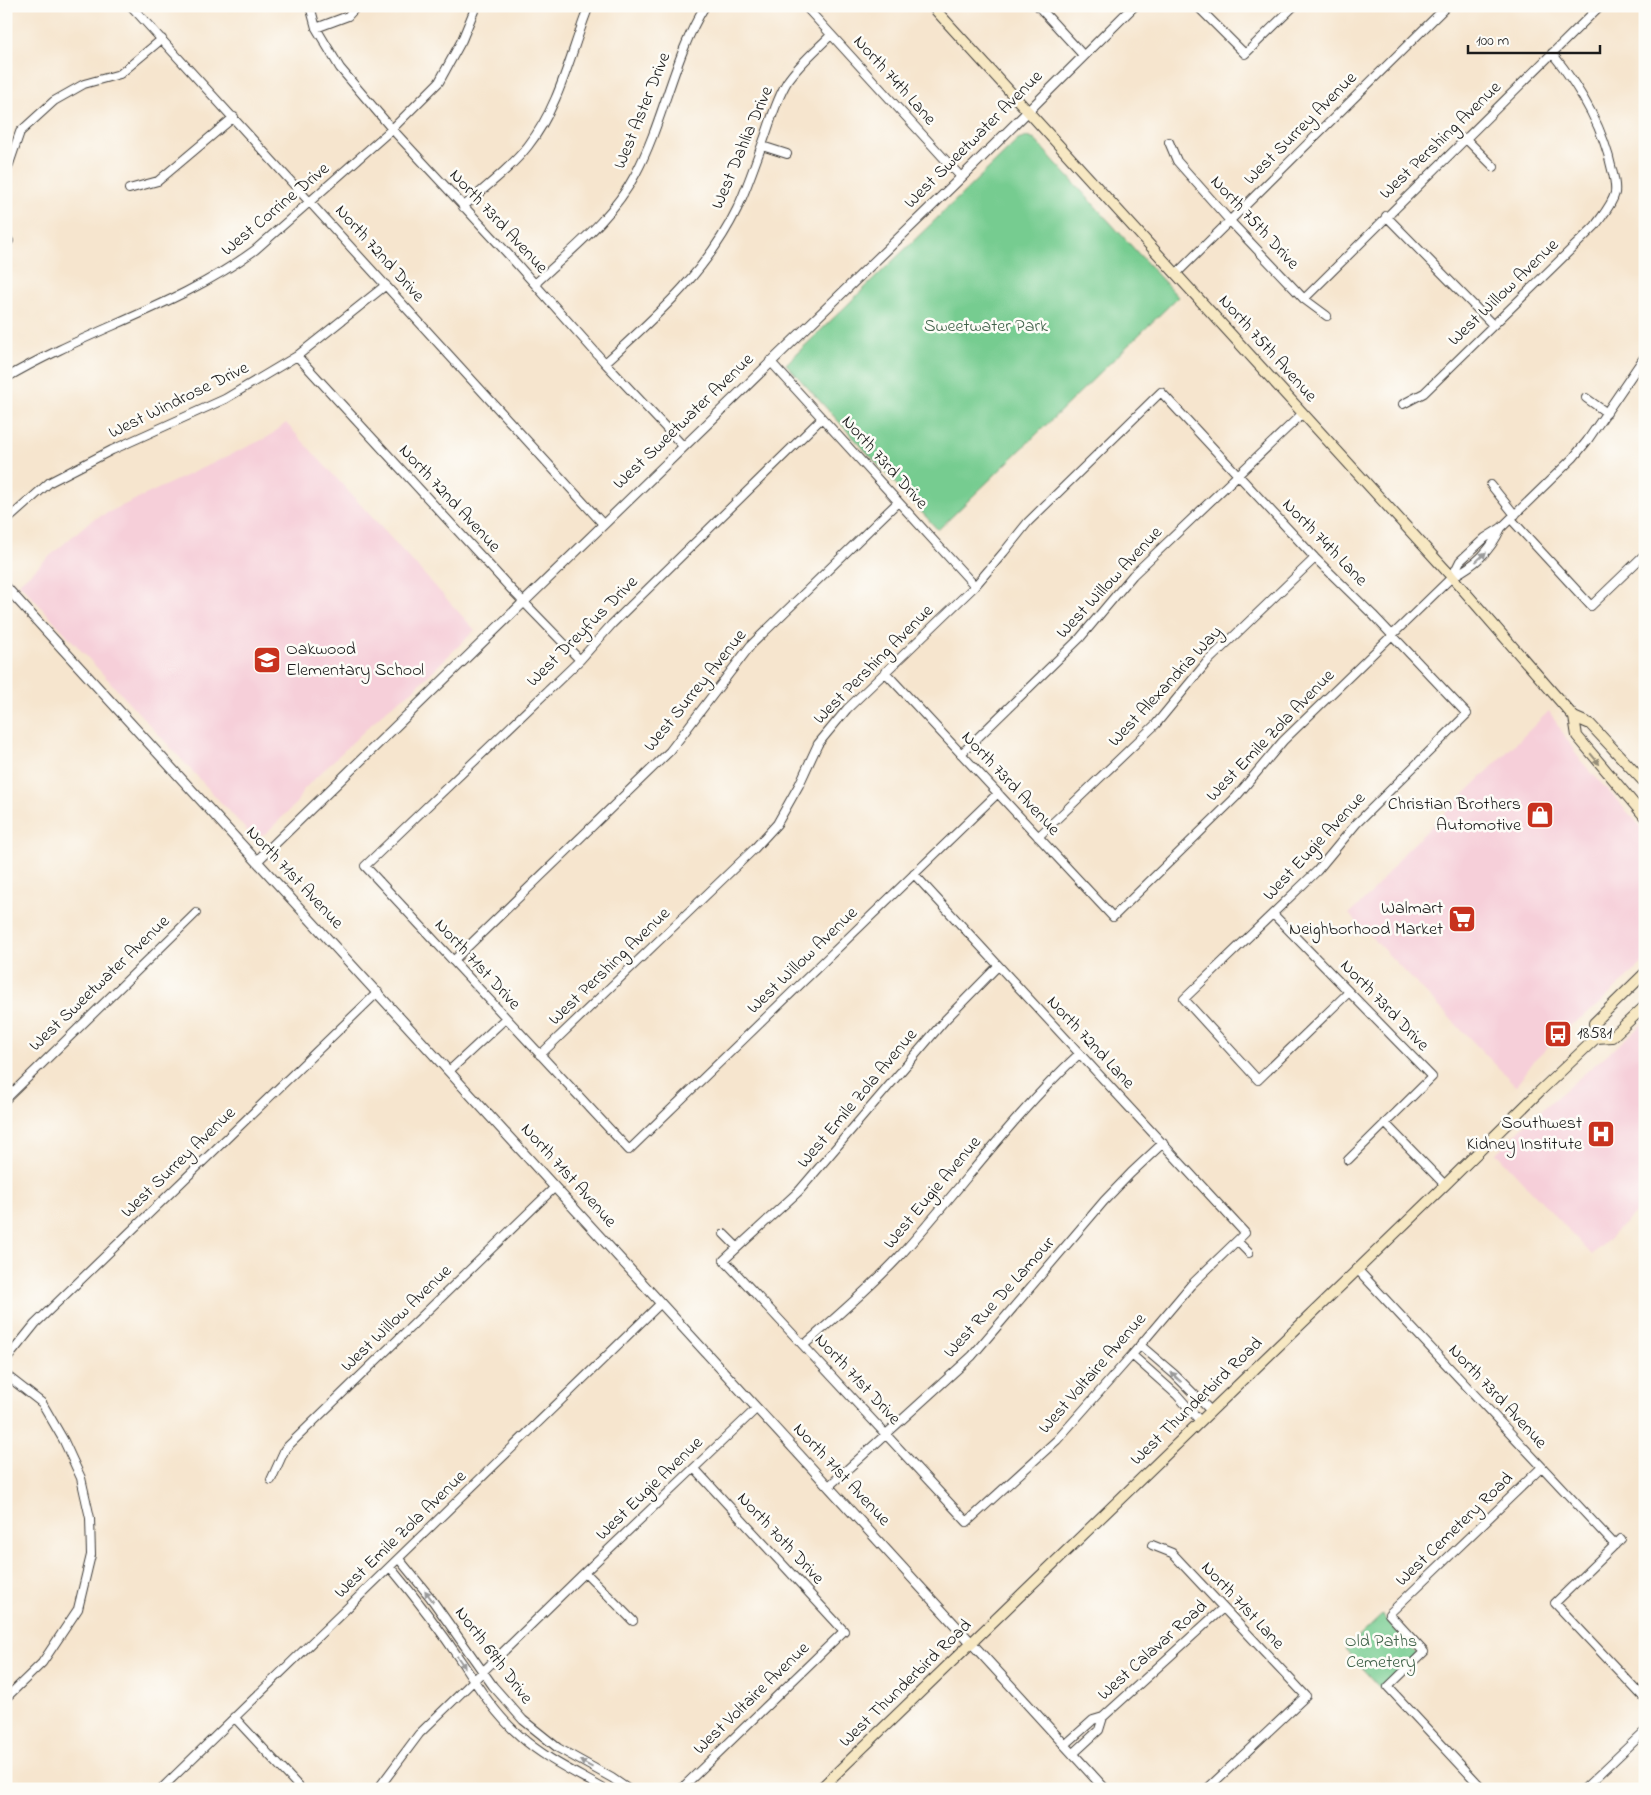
<svg xmlns="http://www.w3.org/2000/svg" width="1651" height="1795" font-family="'Indie Flower',sans-serif">
<rect width="100%" height="100%" fill="#fdfcf7"/>
<filter id="ink" filterUnits="userSpaceOnUse"><feTurbulence type="fractalNoise" baseFrequency=".02" numOctaves="2"/><feDisplacementMap in="SourceGraphic" scale="10" xChannelSelector="R" yChannelSelector="G"/><feConvolveMatrix kernelMatrix="1 2 1 2 8 2 1 2 1" color-interpolation-filters="sRGB"/></filter>
<filter id="wash" filterUnits="userSpaceOnUse"><feTurbulence type="fractalNoise" baseFrequency=".0096" numOctaves="4" result="noise"/><feDisplacementMap in="SourceGraphic" scale="20" xChannelSelector="R" yChannelSelector="G"/><feGaussianBlur stdDeviation="1.12" result="paint"/><feColorMatrix in="noise" values="0 0 0 0 0 0 0 0 0 0 0 0 0 0 0 0 0 1.4 0 .05"/><feComposite in="paint" operator="in"/></filter>
<g filter="url(#wash)">
<rect width="100%" height="100%" fill="#f6e5ce"/>
<!-- built -->
<path fill="#f6cfd9" d="M286,423L475,630L412,691L386,710L304,789L295,805L265,834L256,836L251,835L19,583L90,521L268,437Z
M1549,711L1581,761L1645,831V961L1596,1007L1571,1025L1534,1061L1516,1086L1349,914L1370,895L1404,853Z
M1645,1022V1204L1592,1255L1496,1153L1532,1118Z"/>
<!-- green -->
<path fill="#76cc90" stroke="#497456" d="M1027,137L1035,140L1178,297L938,530L786,364L1018,140Z
M1382,1615L1417,1654L1380,1688L1345,1650Z"/>
</g>
<g filter="url(#ink)">
<g fill="none" stroke-linecap="round" stroke-linejoin="round">
<!-- minor casing -->
<g stroke="#3d3a37" stroke-width="10">
<path id="minor" d="M131,6L603,524
M310,6L316,28L340,68L392,129L508,254L605,363L683,446
M805,6L961,177
M1038,6L1083,55
M1197,6L1245,54L1294,6
M316,28L348,16L357,6
M1465,138L1494,167
M1169,142L1177,161L1230,221L1304,299L1327,316
M762,146L787,154
M6,173L20,132L54,101L84,84L120,74L162,39
M129,189L158,181L234,117
M463,207C485,187 510,169 528,146C560,105 570,54 589,6
M1386,216L1492,324
M6,240L9,241
M1176,274L1447,6
M535,284C571,250 612,219 635,175C664,121 673,58 705,6
M1304,299L1600,6
M297,356L512,590L580,660
M770,361L975,586
M605,363C656,316 706,273 737,209C747,188 754,166 762,145C770,124 775,102 787,82C799,64 816,50 831,35
M6,378C87,330 179,306 255,250L392,129L439,82L462,40L476,6
M1586,398L1607,413
M1403,404L1424,393L1595,226C1602,216 1612,205 1615,193C1616,185 1614,177 1612,170C1603,126 1580,88 1552,53
M822,418L612,624L580,660L365,866L629,1150L998,793
M1491,485L1515,515
M1511,519L1591,606L1645,554
M6,521L50,482L112,450L225,399L297,356L386,285
M1452,577L1460,561L1485,538L1501,528L1573,458L1587,441L1645,356
M885,672L1113,917L1236,797L1283,741L1452,577C1475,565 1490,552 1501,528
M961,754L1080,638L1133,575L1303,413
M1038,837L1156,724L1207,662L1315,558
M914,874L1245,1233L1191,1285L1132,1355L1057,1440L967,1522L724,1260L799,1191L945,1020L998,966
M1273,914L1432,1077L1348,1160
M453,961L670,751L751,645L898,502
M540,1055L754,849L777,824L799,785L818,744L847,709L975,586L1004,552L1028,522L1161,392L1315,558L1373,615L1467,714L1356,824L1317,871L1184,999L1258,1080L1349,992
M449,1071L506,1018
M6,1099L196,913
M1385,1123L1445,1185
M724,1234L737,1247
M1237,1241L1249,1253
M1357,1269L1615,1545
M804,1345C836,1317 869,1289 898,1258C960,1190 1012,1116 1079,1054
M1140,1345L1174,1374L1211,1411
M1132,1355L1177,1395L1200,1421
M6,1360L35,1324L378,992
M6,1375L42,1403L64,1441L81,1478L90,1518L91,1555L78,1609L42,1663L6,1698
M271,1480L285,1449L555,1187
M829,1486L972,1356L1104,1201L1131,1173L1163,1143
M1621,1539L1555,1603L1645,1699
M1152,1545L1172,1553L1306,1696L1207,1789
M399,1559L430,1597L493,1686L523,1720L558,1748L612,1778L628,1789
M390,1567C416,1598 441,1631 463,1664C480,1690 497,1716 520,1736C544,1758 576,1773 604,1789
M585,1572L633,1621
M234,1717L301,1789
M1065,1745L1093,1720L1103,1717L1223,1608
M1073,1754L1099,1730L1103,1717
M161,1789L661,1303
M378,1789L419,1734L585,1572L757,1408
M681,1789L844,1631L694,1468
M1483,1789L1388,1687L1424,1652L1389,1614L1542,1467
M1584,1789L1645,1731"/>
</g>
<!-- tertiary casing -->
<g stroke="#3d3a37" stroke-width="11">
<path id="tertiary" d="M6,587L1105,1789
M257,861L973,166L1134,6"/>
</g>
<!-- secondary casing -->
<g stroke="#3d3a37" stroke-width="12">
<path id="secondary" d="M932,6L1452,577L1574,717L1590,724L1645,783
M1574,717L1577,736L1645,817
M1596,1038L1594,1023L1645,973
M820,1789L1445,1185L1540,1091L1596,1038L1612,1037L1645,1006"/>
</g>
<!-- minor -->
<use href="#minor" stroke="#fff" stroke-width="8"/>
<!-- tertiary -->
<use href="#tertiary" stroke="#fff" stroke-width="9"/>
<!-- secondary -->
<use href="#secondary" stroke="#f7e8c3" stroke-width="10"/>
</g>
<!-- one-way arrows -->
<defs><path id="oneway-solid" d="M-6-.8H1V-3.2L6.5 0L1 3.2V.8H-6Z" transform="scale(1.25)"/></defs>
<g fill="#999">
<use href="#oneway-solid" transform="translate(1481 557) rotate(-43)"/>
<use href="#oneway-solid" transform="translate(1176 1377) rotate(-137)"/>
<use href="#oneway-solid" transform="translate(429 1596) rotate(-126)"/>
<use href="#oneway-solid" transform="translate(461 1662) rotate(55)"/>
<use href="#oneway-solid" transform="translate(586 1764) rotate(-151)"/>
</g>
<use fill="#948c78" href="#oneway-solid" transform="translate(1595 759) rotate(50)"/>
</g>
<!-- icons -->
<defs>
<g id="school-square" transform="scale(1.4375)"><rect x="-9" y="-9" width="18" height="18" rx="4" fill="#c8321e" stroke="#fdfcf7"/><path d="M0-5L7-2L0 1L-7-2ZM-4 1L0 2.5L4 1V4Q0 6-4 4Z" fill="#fff"/></g>
<g id="shop-square" transform="scale(1.4375)"><rect x="-9" y="-9" width="18" height="18" rx="4" fill="#c8321e" stroke="#fdfcf7"/><path d="M-5-2.5h2.3a2.7 3.5 0 0 1 5.4 0H5L5.5 6h-11ZM-1.5-2.5h3a1.5 2.3 0 0 0-3 0Z" fill="#fff"/></g>
<g id="supermarket-square" transform="scale(1.4375)"><rect x="-9" y="-9" width="18" height="18" rx="4" fill="#c8321e" stroke="#fdfcf7"/><path d="M-6-5.5h2.5l.6 2H6L4.5 2H-2.5L-4.4-4H-6ZM-1.5 3.2a1.3 1.3 0 1 0 .1 0ZM3 3.2a1.3 1.3 0 1 0 .1 0Z" fill="#fff"/></g>
<g id="bus-square" transform="scale(1.4375)"><rect x="-9" y="-9" width="18" height="18" rx="4" fill="#c8321e" stroke="#fdfcf7"/><path d="M-5-6H5V4H4V6H2V4H-2V6H-4V4H-5ZM-3.5-4V0h7V-4ZM-3.5 1.2v1.5H-2V1.2ZM2 1.2v1.5H3.5V1.2Z" fill="#fff"/></g>
<g id="hospital-square" transform="scale(1.4375)"><rect x="-9" y="-9" width="18" height="18" rx="4" fill="#c8321e" stroke="#fdfcf7"/><path d="M-5-5h3v3.5h4V-5h3V5h-3V1.5h-4V5h-3Z" fill="#fff"/></g>
</defs>
<g fill-rule="evenodd">
<use href="#school-square" x="267" y="660"/>
<use href="#shop-square" x="1540" y="815"/>
<use href="#supermarket-square" x="1462" y="919"/>
<use href="#bus-square" x="1558" y="1034"/>
<use href="#hospital-square" x="1601" y="1134"/>
</g>
<g text-anchor="middle" dominant-baseline="central" stroke-width="5" stroke-linejoin="round" paint-order="stroke">
<!-- street labels -->
<g font-size="18" fill="#1c1c1c" stroke="#fdfcf7">
<text transform="translate(894 81) rotate(48)">North 74th Lane</text>
<text transform="translate(643 111) rotate(-68)">West Aster Drive</text>
<text transform="translate(1301 129) rotate(-45)">West Surrey Avenue</text>
<text transform="translate(974 140) rotate(-45)">West Sweetwater Avenue</text>
<text transform="translate(1441 141) rotate(-44)">West Pershing Avenue</text>
<text transform="translate(743 148) rotate(-67)">West Dahlia Drive</text>
<text transform="translate(276 210) rotate(-40)">West Corrine Drive</text>
<text transform="translate(498 222) rotate(47)">North 73rd Avenue</text>
<text transform="translate(1254 223) rotate(47)">North 75th Drive</text>
<text transform="translate(379 254) rotate(48)">North 72nd Drive</text>
<text transform="translate(1504 293) rotate(-44)">West Willow Avenue</text>
<text transform="translate(1267 349) rotate(48)">North 75th Avenue</text>
<text transform="translate(179 401) rotate(-26)">West Windrose Drive</text>
<text transform="translate(684 422) rotate(-44)">West Sweetwater Avenue</text>
<text transform="translate(884 463) rotate(48)">North 73rd Drive</text>
<text transform="translate(449 499) rotate(47)">North 72nd Avenue</text>
<text transform="translate(1324 543) rotate(46)">North 74th Lane</text>
<text transform="translate(1110 583) rotate(-47)">West Willow Avenue</text>
<text transform="translate(583 632) rotate(-45)">West Dreyfus Drive</text>
<text transform="translate(874 665) rotate(-45)">West Pershing Avenue</text>
<text transform="translate(1166 687) rotate(-47)">West Alexandria Way</text>
<text transform="translate(696 691) rotate(-51)">West Surrey Avenue</text>
<text transform="translate(1271 736) rotate(-46)">West Emile Zola Avenue</text>
<text transform="translate(1010 784) rotate(47)">North 73rd Avenue</text>
<text transform="translate(1315 847) rotate(-47)">West Eugie Avenue</text>
<text transform="translate(294 878) rotate(47)">North 71st Avenue</text>
<text transform="translate(803 961) rotate(-44)">West Willow Avenue</text>
<text transform="translate(477 965) rotate(47)">North 71st Drive</text>
<text transform="translate(610 967) rotate(-44)">West Pershing Avenue</text>
<text transform="translate(100 984) rotate(-44)">West Sweetwater Avenue</text>
<text transform="translate(1384 1006) rotate(46)">North 73rd Drive</text>
<text transform="translate(1090 1043) rotate(47)">North 72nd Lane</text>
<text transform="translate(858 1099) rotate(-50)">West Emile Zola Avenue</text>
<text transform="translate(179 1163) rotate(-44)">West Surrey Avenue</text>
<text transform="translate(568 1176) rotate(48)">North 71st Avenue</text>
<text transform="translate(933 1193) rotate(-50)">West Eugie Avenue</text>
<text transform="translate(1000 1298) rotate(-48)">West Rue De Lamour</text>
<text transform="translate(397 1319) rotate(-44)">West Willow Avenue</text>
<text transform="translate(1093 1374) rotate(-49)">West Voltaire Avenue</text>
<text transform="translate(857 1380) rotate(47)">North 71st Drive</text>
<text transform="translate(1497 1397) rotate(47)">North 73rd Avenue</text>
<text transform="translate(1197 1402) rotate(-44)">West Thunderbird Road</text>
<text transform="translate(841 1475) rotate(47)">North 71st Avenue</text>
<text transform="translate(650 1489) rotate(-44)">West Eugie Avenue</text>
<text transform="translate(1455 1530) rotate(-44)">West Cemetery Road</text>
<text transform="translate(401 1535) rotate(-44)">West Emile Zola Avenue</text>
<text transform="translate(780 1539) rotate(47)">North 70th Drive</text>
<text transform="translate(1242 1606) rotate(47)">North 71st Lane</text>
<text transform="translate(1153 1651) rotate(-42)">West Calavar Road</text>
<text transform="translate(493 1656) rotate(53)">North 69th Drive</text>
<text transform="translate(906 1684) rotate(-44)">West Thunderbird Road</text>
<text transform="translate(752 1699) rotate(-44)">West Voltaire Avenue</text>
</g>
<!-- park labels -->
<g font-size="18" fill="#40624a" stroke="#fdfcf7">
<text x="986" y="327">Sweetwater Park</text>
<text x="1381" y="1642">Old Paths<tspan x="1381" dy="21">Cemetery</tspan></text>
</g>
<!-- poi labels -->
<g font-size="18" fill="#1c1c1c" stroke="#fdfcf7" text-anchor="end">
<text x="286" y="650" text-anchor="start">Oakwood<tspan x="286" dy="21">Elementary School</tspan></text>
<text x="1521" y="805">Christian Brothers<tspan x="1521" dy="21">Automotive</tspan></text>
<text x="1443" y="909">Walmart<tspan x="1443" dy="21">Neighborhood Market</tspan></text>
<text x="1577" y="1034" text-anchor="start">18581</text>
<text x="1582" y="1124">Southwest<tspan x="1582" dy="21">Kidney Institute</tspan></text>
</g>
</g>
<!-- margin -->
<rect width="1651" height="1795" fill="none" stroke="#fdfcf7" stroke-width="25"/>
<!-- scale -->
<path d="M1468 45v8h132v-8" fill="none" stroke="#1c1c1c" stroke-width="2.5"/>
<text x="1476" y="45" font-size="15" fill="#1c1c1c" stroke="#fdfcf7" stroke-width="4" paint-order="stroke">100 m</text>
</svg>
